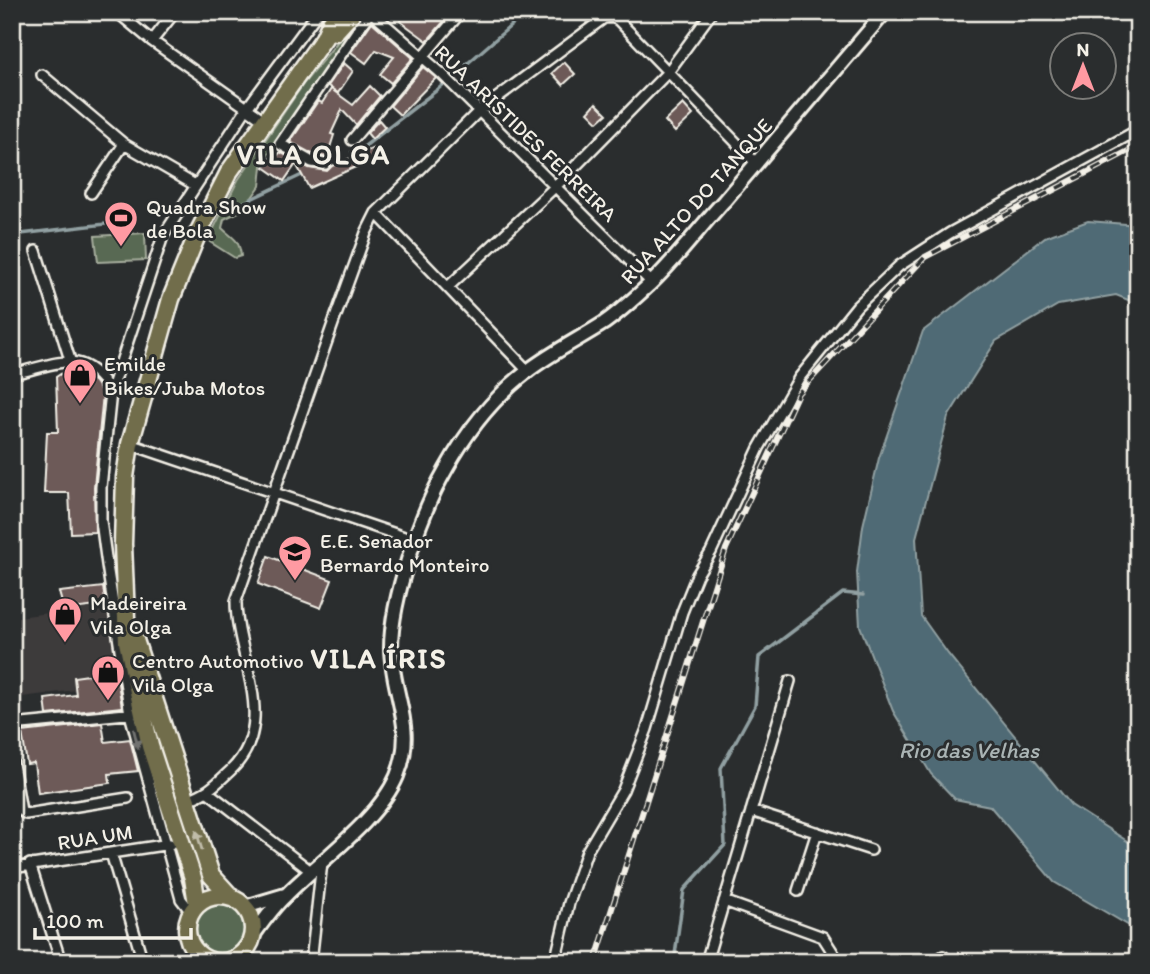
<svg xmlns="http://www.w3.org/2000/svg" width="1150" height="974" font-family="Itim,sans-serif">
<rect width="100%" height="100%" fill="#2a2d2e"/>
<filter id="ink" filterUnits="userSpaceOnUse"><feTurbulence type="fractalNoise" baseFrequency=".0143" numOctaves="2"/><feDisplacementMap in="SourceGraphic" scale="14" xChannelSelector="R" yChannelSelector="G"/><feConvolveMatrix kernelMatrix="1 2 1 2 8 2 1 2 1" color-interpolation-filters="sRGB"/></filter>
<g filter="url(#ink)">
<!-- built -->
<path fill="#3e3a3b" d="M112,604L121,670L74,677L76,690L22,697L24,715L12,716V618Z"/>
<!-- green -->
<path fill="#596952" stroke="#a6ad9d" stroke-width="2" d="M360,14L353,29L275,142L262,166L260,186L243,210L224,219L222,228C233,239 239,238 241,256L235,258L210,242L209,238L238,180L304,83Z
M145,233L146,260L98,262L95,236Z
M194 929a25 25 0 1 1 50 0a25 25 0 1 1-50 0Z"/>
<!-- water -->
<path fill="#4f6a74" stroke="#91a0a2" stroke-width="2" d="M1088,221L1138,225V304L1116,295L1058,305L996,341L948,417L916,538L921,616L948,654L1071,805L1138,848V931L1054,882L990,806L955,799L931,774L893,711L860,626L857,572L863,526L879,458L923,331L1045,237Z"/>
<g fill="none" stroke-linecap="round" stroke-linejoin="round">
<!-- stream -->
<path stroke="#91a0a2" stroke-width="3.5" d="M352,152L365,146L437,90L514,23L537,12
M230,209L304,174
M12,235L114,223
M674,962L684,890L725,845L721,768L755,706L759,657L843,593L863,595"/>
</g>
<!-- building -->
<path fill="#6d5a59" stroke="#f4f1e8" stroke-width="2" d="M408,12H452L427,41L400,21Z
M372,22L413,58L391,83L380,74L394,57L376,50L366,63L351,52Z
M564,62L575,74L563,85L552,73Z
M344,63L353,71L338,93L328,86Z
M423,67L436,78L400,115L390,106Z
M370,86L380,96L356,125L342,110L331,134L334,135L327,157L314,155L290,142L318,101L322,103L331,89L353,105Z
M596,103L607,114L598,122L588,112Z
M683,104L693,115L675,132L665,121Z
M379,120L385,127L372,139L367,133Z
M374,148L378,157L309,188L296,164L284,181L264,167L274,153L278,155L280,152L309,168L327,171L332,166Z
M65,371L86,374L95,382L103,394L94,487L95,532L71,533L69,493H44L47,432H58L56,377Z
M268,556L332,580L321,608L258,584Z
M103,587L106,605L64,610L59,592Z
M116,671L122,707L47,715L45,699L76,695L74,677Z
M102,723L105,742L130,739L138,771L109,774L110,783L38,793L34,763L27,764L22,732Z"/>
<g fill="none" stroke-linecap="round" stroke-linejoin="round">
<!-- street casing -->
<g stroke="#f4f1e8" stroke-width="14">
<path id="street" d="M117,12L152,41L264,120
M371,12L442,74L652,283
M152,41L175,12
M42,75L124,144L195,185
M352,140L461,12
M325,164L312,162L280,144L370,12
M91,193L124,144
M376,213L528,371
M36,251L70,360
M448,287L556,186L668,72L712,12
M12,374C56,365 82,345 111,392
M130,444L416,541
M12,725L136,713
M12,758L21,811L26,814L128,798
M208,792L312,872
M187,800C209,792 214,786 231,770C280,722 236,658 236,601L334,321L366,233L376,213L478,112L604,18L612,17L618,20L756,163
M751,811L871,850
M111,853L143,962
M30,864L61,962
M12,868L170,844
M798,891L817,832
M724,901L823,937L839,962
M191,912L181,899L130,714L107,565L101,521V487L111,392L163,236L247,108L318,12
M205,958L208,962
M311,962L322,862
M555,962L569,903L587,851L623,790L647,729L682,612L697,575L711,552L759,448L799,378L857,306L899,266L950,233L1138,130
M706,962L790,681
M936,962L943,956L950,962"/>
</g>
<!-- secondary casing -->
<g stroke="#f4f1e8" stroke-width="18">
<path id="secondary" d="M245,907L285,895
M252,937C262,923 272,908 285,896C319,861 378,821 397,776C417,728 392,695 391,648C391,599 421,512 446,469C467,431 495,396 529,370C553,352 579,339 604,323C620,312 635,298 649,285C676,260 699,228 724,201C778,138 832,75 885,12"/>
</g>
<!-- highway casing -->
<g stroke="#f4f1e8" stroke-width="21">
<path id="highway" d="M335,32L353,12
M134,637L211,875L232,898
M187 929a33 33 0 1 1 66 0a33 33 0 1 1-66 0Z
M197,904L193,878L150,746L127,642L123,544L125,477L130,444L171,299L197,235L229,172L324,38L331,22L339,12"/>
</g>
<!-- street -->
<use href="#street" stroke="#2a2d2e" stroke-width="9"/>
<!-- secondary -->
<use href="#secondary" stroke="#2a2d2e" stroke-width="12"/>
<!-- highway -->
<use href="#highway" stroke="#716d4b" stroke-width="16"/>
<!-- rail casing -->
<g stroke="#f4f1e8" stroke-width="6">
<path id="rail" d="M595,962L726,549L798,393L925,257L1138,146"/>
</g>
<!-- rail -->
<use href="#rail" stroke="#2a2d2e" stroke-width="3.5" stroke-dasharray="10" stroke-linecap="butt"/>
</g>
<!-- one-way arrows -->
<defs><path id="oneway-solid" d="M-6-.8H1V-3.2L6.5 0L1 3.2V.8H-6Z" transform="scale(1.75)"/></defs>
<use fill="#71726f" href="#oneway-solid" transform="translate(136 739) rotate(76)"/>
<use fill="#c0bca9" href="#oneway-solid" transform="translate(199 840) rotate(-107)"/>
</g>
<!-- icons -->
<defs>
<g id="stadium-pin" transform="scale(1.75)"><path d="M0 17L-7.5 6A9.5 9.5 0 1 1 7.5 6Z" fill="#ff9aa2" stroke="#2a2d2e"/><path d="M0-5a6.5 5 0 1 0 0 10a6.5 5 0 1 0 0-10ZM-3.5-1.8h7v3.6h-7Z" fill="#111"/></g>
<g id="shop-pin" transform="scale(1.75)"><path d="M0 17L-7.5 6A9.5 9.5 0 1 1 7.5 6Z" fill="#ff9aa2" stroke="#2a2d2e"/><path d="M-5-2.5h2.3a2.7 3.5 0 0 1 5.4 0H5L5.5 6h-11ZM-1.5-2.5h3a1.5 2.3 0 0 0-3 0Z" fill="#111"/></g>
<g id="school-pin" transform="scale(1.75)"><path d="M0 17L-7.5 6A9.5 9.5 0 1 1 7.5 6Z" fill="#ff9aa2" stroke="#2a2d2e"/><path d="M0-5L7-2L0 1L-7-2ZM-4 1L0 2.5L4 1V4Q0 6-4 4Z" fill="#111"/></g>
</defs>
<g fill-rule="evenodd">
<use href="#stadium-pin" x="121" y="218"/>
<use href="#shop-pin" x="80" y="375"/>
<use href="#school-pin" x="295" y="552"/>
<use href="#shop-pin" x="65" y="614"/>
<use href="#shop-pin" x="108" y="672"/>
</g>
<g text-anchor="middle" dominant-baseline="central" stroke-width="6" stroke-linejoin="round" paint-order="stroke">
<!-- street labels -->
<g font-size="21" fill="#f4f1e8" stroke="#2a2d2e">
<text transform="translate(526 133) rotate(44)">RUA ARISTIDES FERREIRA</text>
<text transform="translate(696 201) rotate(-48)">RUA ALTO DO TANQUE</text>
<text transform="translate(95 837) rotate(-9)">RUA UM</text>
</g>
<!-- poi labels -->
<g font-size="21" fill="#f4f1e8" stroke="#2a2d2e" text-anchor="start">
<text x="146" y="206">Quadra Show<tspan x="146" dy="24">de Bola</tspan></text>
<text x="104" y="363">Emilde<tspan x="104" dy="24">Bikes/Juba Motos</tspan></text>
<text x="320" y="540">E.E. Senador<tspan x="320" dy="24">Bernardo Monteiro</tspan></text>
<text x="90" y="602">Madeireira<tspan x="90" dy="24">Vila Olga</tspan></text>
<text x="132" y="660">Centro Automotivo<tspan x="132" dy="24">Vila Olga</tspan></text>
</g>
<!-- water labels -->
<g font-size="23" font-style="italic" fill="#aab4b4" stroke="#2a2d2e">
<text x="969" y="750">Rio das Velhas</text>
</g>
<!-- district labels -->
<g font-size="28" font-weight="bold" letter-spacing="2" fill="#f4f1e8" stroke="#2a2d2e">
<text x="314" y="154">VILA OLGA</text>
<text x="379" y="658">VILA ÍRIS</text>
</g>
</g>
<!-- margin -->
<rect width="1150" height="974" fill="none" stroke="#2a2d2e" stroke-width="42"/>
<rect x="21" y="21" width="1108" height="932" fill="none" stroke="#f4f1e8" stroke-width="2.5" filter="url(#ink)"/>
<!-- north arrow -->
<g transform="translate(1083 66)"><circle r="33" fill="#2a2d2e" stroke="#7b7b78" stroke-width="2"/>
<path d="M0-5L12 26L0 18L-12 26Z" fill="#ff9aa2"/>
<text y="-10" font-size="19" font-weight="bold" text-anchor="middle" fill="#f4f1e8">N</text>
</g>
<!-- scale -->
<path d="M35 928v10h156v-10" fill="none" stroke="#f4f1e8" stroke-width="3.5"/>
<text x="46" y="928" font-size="21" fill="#f4f1e8" stroke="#2a2d2e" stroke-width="5" paint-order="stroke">100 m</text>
</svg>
